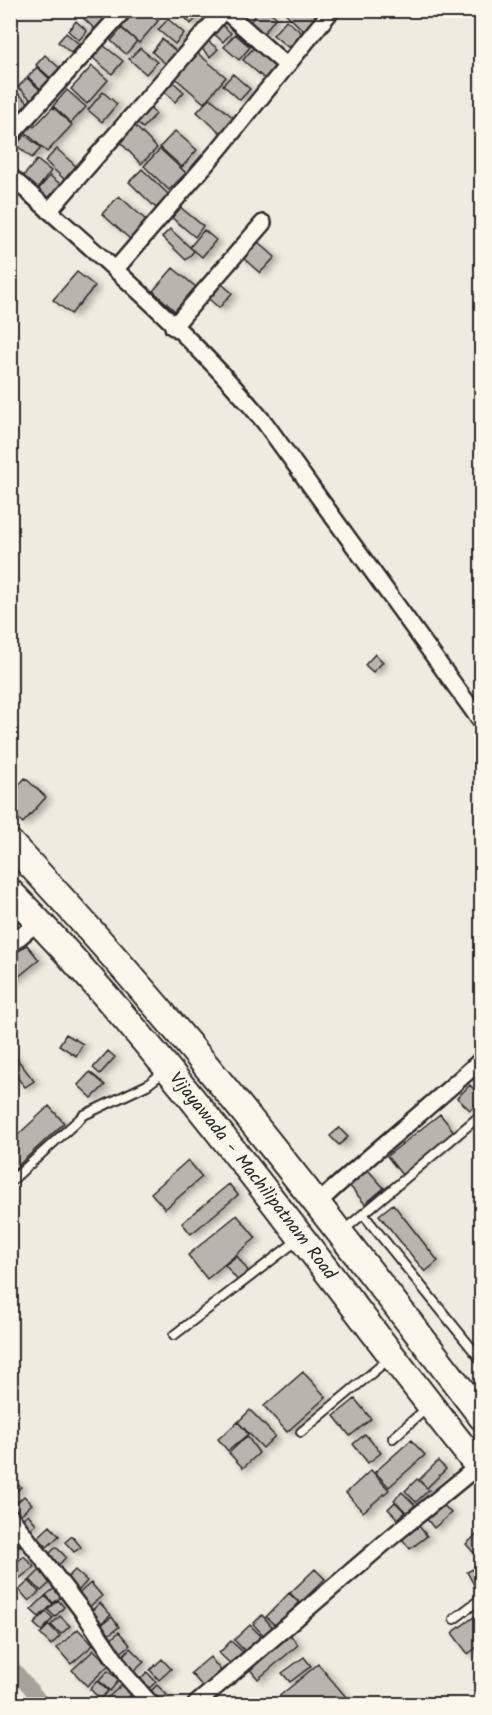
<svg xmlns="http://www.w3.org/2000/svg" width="492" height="1715" font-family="Kalam,sans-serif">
<defs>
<filter id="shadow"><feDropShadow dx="5" dy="3" stdDeviation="3" flood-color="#0004"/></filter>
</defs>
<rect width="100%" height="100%" fill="#eeebe0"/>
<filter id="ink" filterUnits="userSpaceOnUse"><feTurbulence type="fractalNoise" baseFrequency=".0167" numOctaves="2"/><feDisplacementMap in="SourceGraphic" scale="12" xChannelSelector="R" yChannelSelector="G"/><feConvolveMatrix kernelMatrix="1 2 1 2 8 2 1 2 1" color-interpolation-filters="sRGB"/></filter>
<g filter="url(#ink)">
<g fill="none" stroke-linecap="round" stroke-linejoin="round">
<!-- canal -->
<path stroke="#a4a29a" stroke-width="14" d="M10,1664L43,1704"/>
</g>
<!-- building -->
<path fill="#b8b5ae" stroke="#2b2b2b" stroke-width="1.5" filter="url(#shadow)" d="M86,10H110L111,12L96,30L81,16Z
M136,10H145L158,21L139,43L121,28Z
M178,10H200L202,12L191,24Z
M259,10H268L276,17L260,38L246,27Z
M282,10H309L318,18L305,32Z
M168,19L184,33L175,44L158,30Z
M286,20L302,33L289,48L273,35Z
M76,21L87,31L79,40L68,31Z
M220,23L231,33L223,42L212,32Z
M122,28L137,41L126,54L111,41Z
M66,33L79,44L71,53L58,42Z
M235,34L250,47L239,60L224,47Z
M162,39L177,52L167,65L152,52Z
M208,41L218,49L210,57L202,49Z
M103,45L123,61L112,74L93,58Z
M256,45L278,64L265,79L243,60Z
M140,48L157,62L146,74L129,59Z
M196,52L226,77L204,103L174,77Z
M45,55L64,72L55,82L36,65Z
M92,66L108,80L87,104L71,89Z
M37,67L55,84L46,94L28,77Z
M233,74L250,89L240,100L223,85Z
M27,78L46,95L36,104L18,87Z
M172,81L184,92L175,102L163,91Z
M13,89L31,105L21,116L10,107Z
M67,90L86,107L71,123L53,106Z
M103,92L117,104L102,122L88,110Z
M210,98L236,120L223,135L197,112Z
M146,105L156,114L143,128L133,120Z
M53,107L72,125L47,152L23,130L30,123L34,127Z
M134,125L157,148L141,164L118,140Z
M175,131L197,150L182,167L160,147Z
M25,135L41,148L32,158L16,145Z
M57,149L78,168L66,181L45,161Z
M160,149L186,173L169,190L144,166Z
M37,160L51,171L36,191L21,179Z
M142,169L169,195L156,208L129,182Z
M50,176L63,186L49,203L36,192Z
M119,196L147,221L131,240L102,214Z
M180,207L203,226L195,237L171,217Z
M170,229L194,251L186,260L162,237Z
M204,230L216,240L202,257L190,247Z
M257,241L275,257L260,273L243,258Z
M173,268L196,287L175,311L153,291Z
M77,272L95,286L71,314L53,300Z
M222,284L232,293L219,308L209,299Z
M375,654L383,662L373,672L365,665Z
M25,778L46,797L23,823L10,811V795Z
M27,945L39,960L13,981L10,978V958Z
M66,1034L83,1044L76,1056L59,1045Z
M11,1051L34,1081L25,1087L10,1069Z
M108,1051L115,1057L100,1074L93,1068Z
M90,1072L105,1085L92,1098L78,1085Z
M470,1085L482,1098L470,1110L457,1098Z
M49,1106L64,1123L10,1173V1142Z
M440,1114L455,1133L402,1175L387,1156Z
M339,1128L348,1137L339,1145L330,1136Z
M188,1160L202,1177L165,1209L151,1193Z
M368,1170L384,1188L365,1204L349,1185Z
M229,1184L238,1195L191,1234L182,1223Z
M393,1204L438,1261L425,1272L379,1215Z
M237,1215L256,1238L207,1279L188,1255Z
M237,1256L249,1272L238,1281L225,1265Z
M303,1372L326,1397L287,1432L264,1406Z
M355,1399L371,1419L350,1436L334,1416Z
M250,1410L275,1436L263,1448L238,1422Z
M238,1422L248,1434L228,1451L218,1439Z
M365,1434L381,1453L368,1463L353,1444Z
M247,1436L259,1453L243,1468L229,1453Z
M411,1440L425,1455L389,1487L375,1472Z
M438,1461L446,1469L427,1488L419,1480Z
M371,1470L389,1490L363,1512L346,1493Z
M11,1478L21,1487L10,1498V1479Z
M417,1479L429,1490L416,1502L405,1491Z
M402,1492L415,1505L407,1513L394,1500Z
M24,1496L32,1504L19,1516L11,1508Z
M395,1502L405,1512L398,1519L388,1509Z
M442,1503L451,1513L434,1528L425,1517Z
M28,1514L36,1524L30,1529L22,1519Z
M415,1521L427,1536L410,1549L398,1534Z
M50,1526L59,1536L47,1547L38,1537Z
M482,1530V1562L466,1544Z
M10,1536L20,1546L10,1554Z
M72,1536L81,1547L74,1552L65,1542Z
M56,1547L66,1557L58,1566L47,1556Z
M24,1556L34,1567L20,1578L11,1567Z
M479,1566L482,1588L477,1590L467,1572Z
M41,1569L52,1581L41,1591L30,1580Z
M315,1569L325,1579L300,1603L290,1593Z
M75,1570L87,1581L79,1590L66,1579Z
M29,1581L39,1592L29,1601L19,1590Z
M91,1583L102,1596L89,1607L78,1594Z
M55,1588L62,1596L53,1603L46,1595Z
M289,1593L299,1603L276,1626L266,1617Z
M45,1596L53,1604L39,1617L31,1610Z
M58,1600L64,1607L55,1617L48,1610Z
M100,1603L111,1615L102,1623L91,1611Z
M482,1611V1643L468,1654L452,1633Z
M46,1612L53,1618L42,1631L34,1624Z
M262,1615L274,1629L265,1637L253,1624Z
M60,1616L70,1626L61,1634L51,1625Z
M112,1617L119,1627L108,1635L101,1625Z
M49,1625L60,1636L51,1645L40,1634Z
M250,1625L263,1638L247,1653L234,1640Z
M78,1629L93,1645L71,1664L57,1648Z
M119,1632L130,1645L118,1655L108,1642Z
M289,1633L298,1645L258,1679L248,1667Z
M231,1641L245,1654L233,1666L219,1653Z
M130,1648L144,1662L133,1672L120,1659Z
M94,1650L109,1665L87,1686L72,1670Z
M210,1657L222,1672L203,1687L191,1673Z
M304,1657L311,1666L290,1682L282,1673Z
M162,1659L171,1669L159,1680L150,1670Z
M318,1664L352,1704H281L276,1699Z
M318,1664L352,1704H281L276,1699Z
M108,1671L119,1680L110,1691L99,1681Z
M147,1672L156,1682L147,1690L138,1681Z
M97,1681L108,1691L100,1699L90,1689Z
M123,1684L132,1694L121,1704H107L104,1701Z
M157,1685L167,1695L159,1703L149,1693Z"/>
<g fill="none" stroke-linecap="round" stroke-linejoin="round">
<!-- service casing -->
<g stroke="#2b2b2b" stroke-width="12">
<path id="service" d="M10,1182L84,1115L147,1085L164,1072
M363,1214L482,1361
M344,1230L482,1114
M174,1335L299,1239
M301,1432L390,1358
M393,1438L428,1407
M454,1619L482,1598"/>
</g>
<!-- minor casing -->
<g stroke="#2b2b2b" stroke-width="20">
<path id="minor" d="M224,10L286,65
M10,136L124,10
M10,176C98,254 190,332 265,423L482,723
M49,211L224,10
M115,270L220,148L332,10
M173,327L263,223
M10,945L38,922
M318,1203C371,1153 428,1109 482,1059
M10,1516L83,1612L127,1677L151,1704
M196,1704L395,1534L478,1466"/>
</g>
<!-- trunk casing -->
<g stroke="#2b2b2b" stroke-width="30">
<g id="trunk">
<path d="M10,843C181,1023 331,1220 482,1417"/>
<path id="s1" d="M10,892C185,1071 326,1276 482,1471"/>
</g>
</g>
<!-- service -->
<use href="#service" stroke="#fbf7ec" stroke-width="8"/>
<!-- minor -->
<use href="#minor" stroke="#fbf7ec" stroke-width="15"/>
<!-- trunk -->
<use href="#trunk" stroke="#fbf7ec" stroke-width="26"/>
</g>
</g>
<g text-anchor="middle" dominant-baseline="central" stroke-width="4.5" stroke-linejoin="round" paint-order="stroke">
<!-- street labels -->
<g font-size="18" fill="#2b2b2b" stroke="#fbf7ec">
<text stroke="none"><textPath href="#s1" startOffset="374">Vijayawada - Machilipatnam Road</textPath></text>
</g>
</g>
<!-- margin -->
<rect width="492" height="1715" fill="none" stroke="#fbf7ec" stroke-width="36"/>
<rect x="18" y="18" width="456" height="1679" fill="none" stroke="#2b2b2b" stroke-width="2" filter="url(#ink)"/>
</svg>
